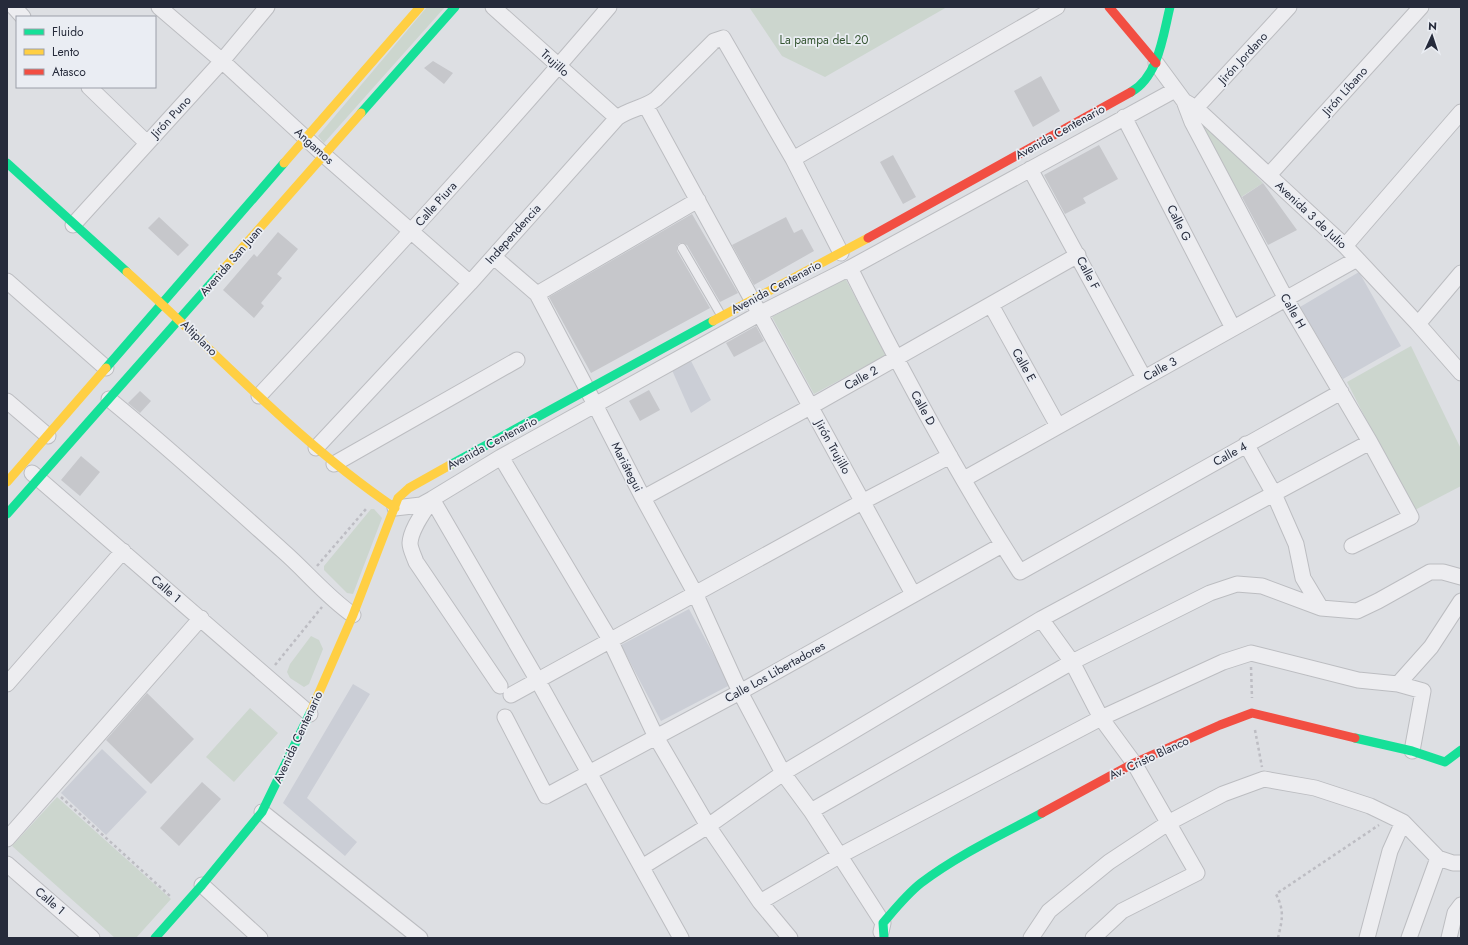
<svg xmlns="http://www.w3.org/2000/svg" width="1468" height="945" font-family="Jost,sans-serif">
<rect width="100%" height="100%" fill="#dddfe3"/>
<!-- built -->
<path fill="#cbced6" d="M1359,272L1401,346L1343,379L1300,307Z
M690,359L711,400L691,413L671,368Z
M689,609L730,685L661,721L621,645Z
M353,684L370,694L307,798L357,842L345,856L283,803Z
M102,749L147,792L106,835L61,793Z"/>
<!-- green -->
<path fill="#ccd6ce" d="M427,7H445L324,143L318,136Z
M749,7H947L825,77L782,56Z
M1202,119L1263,183L1238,199L1200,122Z
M845,278L886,355L814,394L772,317Z
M1411,346L1461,449V486L1413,511L1347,382Z
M371,509H374L382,518L353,594L347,593L324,570V566Z
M311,636L319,640L323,649L309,684L304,687L290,678L287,672L290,664Z
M250,708L278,733L234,782L206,757Z
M57,797L171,899L136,938H115L12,846Z"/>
<!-- building -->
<path fill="#c6c7cb" d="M433,61L453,73L444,84L424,68Z
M1041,76L1060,111L1033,127L1014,91Z
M1099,145L1118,179L1083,198L1086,203L1065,214L1044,175Z
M893,155L916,197L903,204L880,162Z
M1263,183L1297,230L1268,245L1242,197Z
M692,214L738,293L720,302L687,245L680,243L677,246V251L710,308L591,373L549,297Z
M159,217L189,245L178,256L148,228Z
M786,217L794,233L802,229L814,251L754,285L732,245Z
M278,232L298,249L277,274L282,278L261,303L264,306L254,318L223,290L254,254L257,257Z
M756,326L764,341L734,357L726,343Z
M649,390L660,410L640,421L629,401Z
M140,391L151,401L140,413L128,403Z
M81,456L100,472L80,496L61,480Z
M147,693L194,739L151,784L106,740Z
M202,782L221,799L179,846L160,828Z"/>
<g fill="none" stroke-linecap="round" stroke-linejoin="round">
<!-- lane casing -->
<g stroke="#bcbdc1" stroke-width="10">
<path id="lane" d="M682,248L721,315"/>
</g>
<!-- street casing -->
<g stroke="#bcbdc1" stroke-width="17">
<path id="street" d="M14,7L23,17
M159,7L222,61L324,155L470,283
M493,7L617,118
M1156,63L1184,101L1196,108L1345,246L1418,324L1461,373
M89,87L147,143
M1184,101L1192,122L1286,299L1370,442L1411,517L1352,546
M646,106L913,594
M1196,108L1289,7
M1124,117L1233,328
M793,159L1057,7
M1030,169L1144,378
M1269,175L1421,7
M73,225L222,61L267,7
M1345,246L1461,112
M494,257L537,294L588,391L643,498L695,593L740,692L783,773L811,811L883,923L881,932
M850,268C902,372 957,475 1020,572L1341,392
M7,281L106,368
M537,294L698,200
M991,305L1058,426
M1418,324L1461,273
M259,396C378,268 496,140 609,7
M109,399C169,448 226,500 283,551C307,572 327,597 353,615
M7,401L48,436
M1246,444L1274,494L1296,544L1303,578L1321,608
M316,448L470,283L617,118C629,109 644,108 656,99L714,41L723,38L793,159L841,253
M501,457L609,638L656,737L708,826L760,902L790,938
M334,464L517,360
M32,473L310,714
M964,479L1357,259
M643,498L810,407L1078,255
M395,508L421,505L432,499L501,457L759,314L850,268L1175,90
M1041,619L1072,662L1101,718L1134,763L1197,873L1122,911L1093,938
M7,684L123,551
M1398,684L1431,647L1461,601
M500,686L416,562C414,556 410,549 410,543C411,528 425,511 432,499L538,681L681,938
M511,695L862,502L950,456
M505,717L546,796L740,692L1002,545
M811,811L1072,662L1210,593L1237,584L1262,586L1321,608L1357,611L1378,601L1430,572H1443L1461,577
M262,812L420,938
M7,839L201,618
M7,864L92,938
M642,867L708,826L783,773L1041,619L1370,442
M202,885L260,938
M760,902L839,856L1101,718L1223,662L1251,653L1358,680L1398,684L1423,691L1412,751
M1031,938L1049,911L1109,862L1168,823L1223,794L1264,779L1315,788L1370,806L1403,822L1438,858L1453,863H1461
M1367,938L1390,851L1403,822
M1409,938L1438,858
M1449,938L1455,913L1461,905"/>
</g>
<!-- path -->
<path stroke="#bdbdc3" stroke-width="2.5" stroke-dasharray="3 3" stroke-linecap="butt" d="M317,566L366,509
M275,665L322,607
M1251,667L1252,698
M1255,730L1262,767
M61,797L170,896
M1278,938C1282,920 1285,912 1276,894L1379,825"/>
<!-- lane -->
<use href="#lane" stroke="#ededf0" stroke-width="8"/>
<!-- street -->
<use href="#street" stroke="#ededf0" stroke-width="15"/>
<!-- fast -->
<path stroke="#16e098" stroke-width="9" d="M1131,92C1159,76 1163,35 1170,7
M361,113L455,7
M7,163L127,272
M106,368L284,163
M450,465L713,321
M7,514L221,272
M1355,738L1412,751L1445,762L1461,750
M155,938L202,885L262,812L311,711
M884,938L883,923C895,909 907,894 921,883C958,855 1001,835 1042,813"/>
<!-- slow -->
<path stroke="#ffcf43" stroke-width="9" d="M284,163L420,7
M127,272C216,352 296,441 395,508
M221,272L361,113
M713,321L868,238
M7,482L106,368
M311,711L353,615L398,498L409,488L450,465"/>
<!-- jam -->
<path stroke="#f24e42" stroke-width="9" d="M1109,7L1156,63
M868,238L1131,92
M1042,813L1134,763L1220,725L1252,713L1355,738"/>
</g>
<g text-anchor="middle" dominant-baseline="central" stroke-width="3.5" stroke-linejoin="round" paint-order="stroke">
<!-- park labels -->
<g font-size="12" fill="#365633" stroke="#eaedf3">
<text x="824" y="40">La pampa deL 20</text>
</g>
<!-- street labels -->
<g font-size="12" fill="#262b3b" stroke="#eaedf3">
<text transform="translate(1243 58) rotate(-47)">Jirón Jordano</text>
<text transform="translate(555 63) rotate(42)">Trujillo</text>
<text transform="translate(1345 91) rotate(-48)">Jirón Líbano</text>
<text transform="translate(171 117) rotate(-47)">Jirón Puno</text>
<text transform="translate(1060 132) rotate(-29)">Avenida Centenario</text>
<text transform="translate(314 146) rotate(42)">Angamos</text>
<text transform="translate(436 204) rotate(-48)">Calle Piura</text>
<text transform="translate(1311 215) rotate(43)">Avenida 3 de Julio</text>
<text transform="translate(1179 223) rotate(63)">Calle G</text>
<text transform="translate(513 234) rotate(-48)">Independencia</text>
<text transform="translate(231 261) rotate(-49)">Avenida San Juan</text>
<text transform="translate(1088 273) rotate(62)">Calle F</text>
<text transform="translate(776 287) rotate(-28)">Avenida Centenario</text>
<text transform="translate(1293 311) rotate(60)">Calle H</text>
<text transform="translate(199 338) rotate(44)">Altiplano</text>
<text transform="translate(1024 365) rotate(61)">Calle E</text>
<text transform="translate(1160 369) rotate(-29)">Calle 3</text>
<text transform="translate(861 378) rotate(-29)">Calle 2</text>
<text transform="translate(923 408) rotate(61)">Calle D</text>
<text transform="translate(492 443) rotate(-28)">Avenida Centenario</text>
<text transform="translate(833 447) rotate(61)">Jirón Trujillo</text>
<text transform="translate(1230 454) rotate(-29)">Calle 4</text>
<text transform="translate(627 467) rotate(63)">Mariátegui</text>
<text transform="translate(166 589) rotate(41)">Calle 1</text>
<text transform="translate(775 672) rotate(-29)">Calle Los Libertadores</text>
<text transform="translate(298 737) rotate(-65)">Avenida Centenario</text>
<text transform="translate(1149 758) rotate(-25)">Av. Cristo Blanco</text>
<text transform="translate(50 901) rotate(41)">Calle 1</text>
</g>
</g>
<!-- border -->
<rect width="1468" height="945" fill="none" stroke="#262b3b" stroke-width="16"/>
<!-- legend -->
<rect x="16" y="16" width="140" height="72" fill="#eaedf3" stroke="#9c9fa9"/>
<rect x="24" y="29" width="20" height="6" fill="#16e098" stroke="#9c9fa9"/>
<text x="52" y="36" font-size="12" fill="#262b3b">Fluido</text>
<rect x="24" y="49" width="20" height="6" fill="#ffcf43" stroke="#9c9fa9"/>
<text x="52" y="56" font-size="12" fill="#262b3b">Lento</text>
<rect x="24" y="69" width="20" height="6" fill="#f24e42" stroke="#9c9fa9"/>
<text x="52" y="76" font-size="12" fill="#262b3b">Atasco</text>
<!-- north arrow -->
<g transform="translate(1432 36) rotate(3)" stroke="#eaedf3" stroke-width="3" paint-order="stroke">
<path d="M0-3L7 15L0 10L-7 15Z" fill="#262b3b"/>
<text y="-6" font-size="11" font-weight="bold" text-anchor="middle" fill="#262b3b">N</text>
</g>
</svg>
